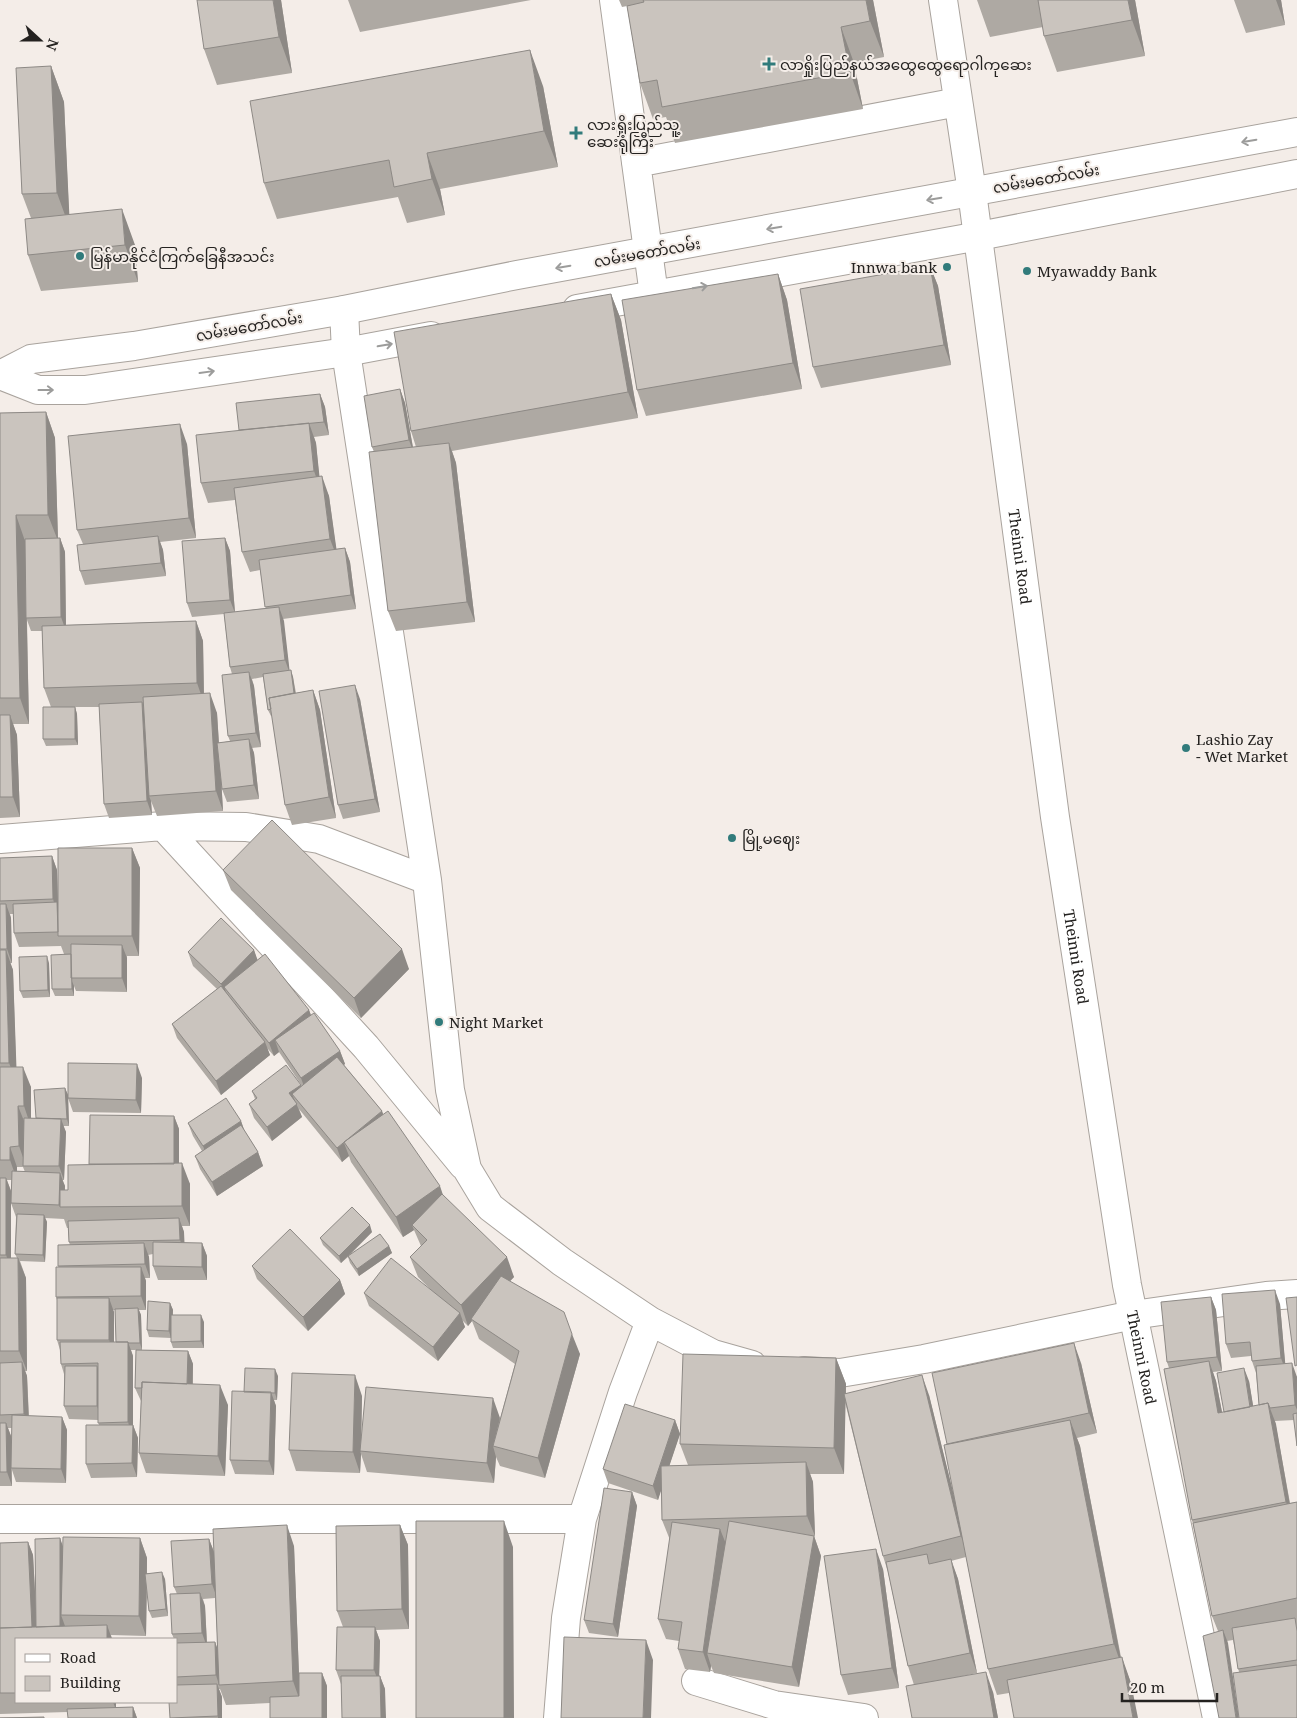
<svg xmlns="http://www.w3.org/2000/svg" width="1297" height="1718" font-family="'Noto Serif','Noto Sans Myanmar',serif">
<rect width="100%" height="100%" fill="#f4ede8"/>
<g fill="none" stroke-linecap="round" stroke-linejoin="round">
<!-- minor casing -->
<g stroke="#a9a39d" stroke-width="30">
<path id="minor" d="M614,0L654,295
M943,0L972,192
M636,163L958,102
M344,310L346,352L427,880L450,1090L467,1169L490,1207L562,1262L650,1321L713,1354L752,1365
M163,826L366,1047L463,1165
M0,839L163,826L246,827L319,839L427,880
M804,1371L840,1373L924,1359L1133,1315L1266,1296L1297,1294
M0,1519H582L623,1392L650,1321
M696,1681L774,1705L864,1718
M558,1718L566,1618L582,1519"/>
</g>
<!-- major casing -->
<g stroke="#a9a39d" stroke-width="30">
<g id="major">
<path id="s1" d="M972,192L1055,817L1127,1285L1217,1718"/>
<path d="M577,309L979,236L1297,174"/>
<path d="M0,375L31,359L134,346L344,310L517,275L1297,132"/>
<path d="M0,375L38,390H85L346,352L431,336"/>
</g>
</g>
<!-- minor -->
<use href="#minor" stroke="#fff" stroke-width="28"/>
<!-- major -->
<use href="#major" stroke="#fff" stroke-width="28"/>
</g>
<!-- wall -->
<path fill="#aea9a3" fill-rule="evenodd" d="M281,0L292,73L217,85L204,49Z
M348,0H531L360,32Z
M619,0H873L884,57L854,63L863,109L675,143L666,117L653,119L640,83L627,6L622,7Z
M977,0H1135L1145,56L1057,72L1044,36L1043,27L990,37Z
M1234,0H1281L1285,25L1246,33Z
M51,66L64,102L69,214L135,245L138,282L41,291L28,255L31,218L22,194Z
M543,86L558,167L440,189L445,215L407,223L398,197L277,219L264,183Z
M930,266L938,286L951,365L821,388L813,367Z
M778,274L787,300L802,389L646,416L637,390Z
M611,294L621,320L638,418L452,451L456,463L475,622L396,631L388,611L374,452L372,447L400,389L405,403L413,447H416L411,431Z
M320,394L325,407L329,435L314,437L316,443L319,476L329,496L336,549L345,548L350,562L356,609L283,619L289,670L293,677L296,693L313,690L320,710L336,818L292,825L285,805L272,716H271L268,710L263,677L252,679L254,686L261,747L252,748L254,753L259,799L227,802L222,789L221,776L223,811L157,816L151,801L152,815L109,818L104,804L99,707H75L77,714L78,745L46,746L43,739L51,707L44,688L42,631H31L27,620L29,724H13L17,735L20,817L0,818V413L46,412L55,438L58,538H60L65,552L66,625L196,621L203,641L204,693L217,713L219,743L230,741L228,736L232,674L230,667L224,614L192,617L187,603L225,538L230,551L235,612L266,608L260,570L250,572L242,552L235,500L208,503L201,483L239,430Z
M187,444L196,538L160,542L163,550L166,576L85,585L80,571L83,544L77,530Z
M360,699L380,812L343,819L338,805Z
M132,848L140,868L139,956H127V992L76,991L74,986V996H55L52,989L64,954L61,946L19,947L14,933V914H10L11,918L12,963H10L13,970L16,1067L31,1087V1118H36L65,1088L68,1095L69,1126H63L66,1132L64,1180H62L65,1186V1190H68L89,1164L174,1116L179,1129V1164L190,1184V1226H182L184,1232V1243H202L207,1256V1280H158L153,1266V1254L148,1255L149,1257L150,1278H145L146,1281V1310H139L141,1315L142,1350L188,1351L193,1364V1384L228,1405L225,1476L146,1473L139,1453L141,1401L135,1388L136,1350H131L133,1356V1425L138,1438L137,1477L91,1478L86,1464L99,1425L98,1420L69,1419L64,1406V1374L61,1364L60,1350L57,1340V1300L56,1297L59,1267L58,1266L70,1245L69,1242L68,1228H67L64,1219L45,1218L47,1222L45,1262L20,1261L26,1278L27,1371H25L27,1376L29,1416L62,1417L67,1430L66,1483L16,1482L12,1470V1486H0V858L52,856L57,870L58,905ZM17,1167H23L25,1172L17,1171ZM7,1180H12L11,1203L16,1217L15,1254L17,1258H11V1191ZM113,1310H115L116,1342H114V1312ZM8,1428H12L11,1453V1436Z
M223,870L409,969L361,1018L231,890Z
M254,950L257,960L309,1010L311,1015L340,1051L345,1064L344,1065L382,1111L383,1115L443,1195L514,1277L510,1281L580,1354L545,1478L500,1466L496,1457L494,1483L367,1472L361,1454L360,1473L296,1471L289,1450L362,1396L361,1437L500,1419L515,1364L479,1339L472,1321L468,1326L462,1320L465,1327L438,1361L369,1306L364,1293H434L418,1277L410,1257L421,1246L414,1230L403,1237L351,1162L349,1156L342,1162L299,1109L302,1117L272,1141L254,1118L249,1104L255,1099L252,1091L301,1085L302,1086L279,1052L274,1056L267,1048L270,1055L221,1095L177,1038L172,1024L217,989L193,966L188,952Z
M49,963L50,997L23,998L20,991Z
M142,1078L141,1113L73,1112L68,1098Z
M241,1121L244,1130L258,1152L263,1166L217,1196L200,1169L195,1156L202,1151L193,1136L188,1123Z
M372,1232L351,1254L389,1246L392,1253L359,1276L350,1263L348,1257L341,1263L323,1245L320,1238Z
M252,1266L340,1280L345,1294L308,1331L257,1279Z
M1211,1297L1216,1310L1222,1371L1213,1372L1216,1381L1222,1412H1224L1249,1381L1253,1406L1259,1405L1256,1373L1252,1361L1251,1356L1231,1358L1226,1344L1280,1304L1285,1364L1297,1377V1446L1294,1420L1275,1421L1290,1503L1297,1502V1718L1239,1672L1233,1640L1227,1641L1228,1643L1218,1631L1212,1616L1192,1520L1169,1368L1167,1362Z
M170,1303L173,1310V1315L204,1322V1348H173L171,1342V1338L149,1337L147,1330Z
M836,1358L846,1384V1393L929,1395L955,1501L948,1445L1081,1363L1097,1433L1077,1438L1080,1446L1121,1657L1131,1683L1009,1693L997,1695L988,1669L966,1557L951,1561L958,1579L977,1673L954,1678L993,1692L998,1718H912L914,1685L908,1666L888,1572L883,1556L845,1402L844,1474H810L813,1482L815,1536H814L821,1556L799,1687L714,1673L711,1666L710,1672L685,1669L678,1649L679,1641L666,1639L658,1619L670,1540L662,1520L661,1488L658,1500L608,1483L603,1469L675,1420L680,1434L669,1466L688,1465L680,1444Z
M278,1376L277,1400H274L276,1406L274,1475L235,1474L230,1460L244,1392Z
M632,1492L637,1506L618,1637L589,1633L584,1620Z
M400,1525L408,1545L409,1629L376,1630L380,1641L379,1676H380L385,1689L341,1684L336,1670L343,1627L337,1611Z
M60,1538L62,1546L140,1538L147,1558V1573L165,1579L168,1616L152,1618L149,1611L147,1586L146,1636L111,1635L112,1639H16V1702H116V1707H133L137,1718H68V1712L0,1714V1543L28,1542L33,1555L36,1611Z
M209,1539L214,1552L294,1546L299,1673H322L327,1686V1718H270V1703L226,1705L220,1689H219L222,1697V1718H170L177,1685L176,1682V1639H174L172,1634L177,1594L174,1587ZM215,1598L218,1650L215,1642H207L205,1606L203,1599Z
M883,1569L899,1688L848,1695L841,1675Z"/>
<!-- shaded-wall -->
<path fill="#8d8985" d="M273,0H281L292,73L279,37Z
M866,0H873L884,57L870,21Z
M1128,0H1135L1145,56L1132,20Z
M1276,0H1281L1285,25Z
M841,27L854,63L863,109L850,72Z
M530,50L543,86L558,167L544,131Z
M51,66L64,102L70,229L57,193Z
M427,153L440,189L445,215L432,179Z
M122,209L135,245L138,282L125,245Z
M930,266L938,286L951,365L944,345Z
M778,274L787,300L802,389L793,363Z
M611,294L621,320L638,418L628,392Z
M400,389L405,403L414,454L409,440Z
M320,394L325,407L329,435L324,422Z
M46,412L55,438L58,541L48,515Z
M309,423L316,443L321,491L314,471Z
M180,424L187,444L196,538L189,518Z
M449,443L456,463L475,622L467,602Z
M322,476L329,496L338,560L330,539Z
M16,515L25,541L29,724L20,698Z
M158,536L163,550L166,576L161,563Z
M60,538L65,552L66,631L61,617Z
M225,538L230,551L235,613L230,600Z
M345,548L350,562L356,609L351,595Z
M279,607L284,621L290,674L285,660Z
M196,621L203,641L204,703L197,683Z
M291,670L293,677L298,712L296,705Z
M249,672L254,686L261,747L256,733Z
M355,685L360,699L380,812L375,799Z
M313,690L320,710L336,818L329,797Z
M210,693L217,713L223,811L216,791Z
M142,702L147,716L149,796L151,801L152,815L147,801Z
M75,707L77,714L78,745L75,739Z
M10,715L17,735L20,817L13,797Z
M249,739L254,753L259,799L254,785Z
M132,848L140,868L139,956L132,936Z
M52,856L57,870L58,904L62,916L57,912L53,899Z
M6,904L11,918L12,963L7,949Z
M122,945L127,958V992L122,978Z
M402,949L409,969L361,1018L354,998Z
M6,950L13,970L17,1083L9,1063Z
M254,950L259,964L224,987L228,996L226,998L221,984Z
M47,956L49,963L50,997L48,990Z
M71,979L74,986V996L72,989Z
M309,1010L314,1024L275,1040L279,1052L274,1056L269,1043Z
M265,1042L270,1055L221,1095L216,1081Z
M340,1051L345,1064L306,1092L301,1078Z
M137,1064L142,1078L141,1113L136,1100Z
M23,1067L31,1087V1127L24,1106Z
M301,1085L306,1098L292,1094L302,1117L272,1141L267,1127L289,1093Z
M65,1088L68,1095L69,1126L67,1119Z
M18,1106L26,1126V1166L19,1146Z
M382,1111L387,1125L344,1143Z
M174,1116L179,1129V1181L174,1167Z
M61,1119L66,1132L64,1180L59,1166Z
M241,1121L246,1135L208,1159L203,1146Z
M344,1143L349,1156L342,1162L337,1148Z
M10,1147L17,1167V1180L10,1160Z
M258,1152L263,1166L217,1196L212,1182Z
M182,1163L190,1184V1226L182,1206Z
M60,1173L65,1186L64,1207H60L59,1205Z
M6,1178L11,1191V1268L6,1255Z
M440,1186L447,1207L412,1225L414,1230L403,1237L396,1217Z
M44,1215L47,1222L45,1262L43,1255Z
M179,1218L184,1232L185,1254L180,1240Z
M370,1225L372,1232L341,1263L339,1256Z
M144,1243L149,1257L150,1278L145,1264Z
M202,1243L207,1256V1280L202,1267Z
M389,1246L392,1253L359,1276L357,1269Z
M507,1257L514,1277L473,1320L471,1319L472,1321L468,1326L461,1305Z
M18,1258L26,1278L27,1371L19,1351Z
M141,1267L146,1281V1310L141,1296Z
M340,1280L345,1294L308,1331L303,1317Z
M1275,1290L1280,1304L1286,1372L1281,1358Z
M1211,1297L1216,1310L1222,1371L1217,1357Z
M109,1298L114,1312V1353L109,1340Z
M170,1303L173,1310L171,1338L169,1331Z
M138,1308L141,1315L142,1350L140,1343Z
M460,1313L465,1327L438,1361L433,1347Z
M201,1315L204,1322V1348L201,1341Z
M572,1334L580,1354L545,1478L538,1458Z
M128,1342L133,1356V1425L138,1438L137,1477L132,1463V1435L128,1422Z
M1074,1343L1081,1363L1097,1433L1089,1413Z
M188,1351L193,1364L192,1402L187,1388Z
M836,1358L846,1384L844,1474L834,1448Z
M1209,1361L1216,1381L1226,1433L1218,1413Z
M22,1362L27,1376L29,1427L24,1414Z
M1292,1363L1297,1377V1410L1295,1405Z
M97,1366L102,1380V1420L97,1406Z
M1244,1368L1249,1381L1256,1423L1251,1410Z
M275,1369L278,1376L277,1400L275,1393Z
M355,1375L362,1396L361,1452L360,1451L361,1454L360,1473L353,1452Z
M922,1375L929,1395L969,1556L961,1536Z
M220,1385L228,1405L225,1476L218,1456Z
M271,1392L276,1406L274,1475L269,1461Z
M493,1398L500,1418L493,1446L496,1457L494,1483L487,1463Z
M1268,1403L1276,1424L1293,1523L1286,1502Z
M62,1417L67,1430L66,1483L61,1469Z
M675,1420L680,1434L658,1500L653,1486Z
M1070,1420L1080,1446L1123,1670L1114,1644Z
M6,1423L11,1436V1468L12,1486L7,1472Z
M806,1462L813,1482L815,1536L807,1516Z
M632,1492L637,1506L618,1637L613,1624Z
M504,1521L513,1547L514,1718H504Z
M287,1525L294,1546L300,1701L293,1681Z
M400,1525L408,1545L409,1629L402,1609Z
M720,1529L728,1549L707,1653L711,1666L710,1672L703,1652Z
M814,1536L821,1556L799,1687L792,1667Z
M60,1538L65,1552L61,1615L65,1626L60,1628Z
M140,1538L147,1558L146,1636L139,1616Z
M209,1539L214,1552L217,1598L212,1584Z
M28,1542L33,1555L37,1628L32,1627Z
M876,1549L883,1569L899,1688L892,1668Z
M951,1559L958,1579L977,1673L970,1653Z
M162,1572L165,1579L168,1616L166,1609Z
M200,1593L205,1606L207,1647L202,1633Z
M107,1625L112,1639H107Z
M375,1627L380,1641L379,1683L374,1670Z
M1223,1630L1228,1643L1239,1718H1236Z
M646,1640L653,1660L651,1718H643Z
M215,1642L220,1656L219,1685L216,1675Z
M1122,1657L1131,1683L1138,1718H1133Z
M986,1672L993,1692L998,1718H994Z
M322,1673L327,1686V1718H322Z
M380,1676L385,1689L386,1718H381Z
M217,1684L222,1697V1718H218V1716Z
M113,1702H116V1710Z
M133,1707L137,1718H133Z"/>
<!-- building -->
<path fill="#cac4be" stroke="#8d8985" d="M197,0H273L279,37L204,49Z
M643,0H866L870,21L841,27L850,72L662,107L657,80L640,83L627,6L644,2Z
M1038,0H1128L1132,20L1044,36Z
M530,50L544,131L427,153L432,179L394,187L389,160L264,183L250,101Z
M51,66L57,193L22,194L16,68Z
M122,209L125,245L28,255L25,219Z
M930,266L944,345L813,367L800,289Z
M778,274L793,363L637,390L622,300Z
M611,294L628,392L411,431L394,332Z
M400,389L409,440L372,447L364,396Z
M320,394L324,422L239,430L236,403Z
M46,412L48,515H16L20,698H0V413Z
M309,423L314,471L201,483L196,435Z
M180,424L189,518L77,530L68,436Z
M449,443L467,602L388,611L369,452Z
M322,476L330,539L242,552L234,488Z
M158,536L161,563L80,571L77,545Z
M60,538L61,617L26,618L25,539Z
M225,538L230,600L187,603L182,541Z
M345,548L351,595L265,607L259,560Z
M279,607L285,660L230,667L224,613Z
M196,621L197,683L44,688L42,626Z
M291,670L294,693L269,698L271,709L268,710L263,674Z
M249,672L256,733L228,736L222,675Z
M355,685L375,799L338,805L319,691Z
M313,690L329,797L285,805L269,698Z
M210,693L216,791L149,796L143,697Z
M142,702L147,801L104,804L99,704Z
M43,707H75V739H43Z
M0,715H10L13,797H0Z
M249,739L254,785L222,789L217,743Z
M272,820L402,949L354,998L223,870Z
M58,848H132V936H58Z
M52,856L53,899L0,901V858Z
M57,902L58,932L14,933L13,904Z
M0,904H6L7,949H0Z
M221,918L254,950L221,984L188,952Z
M71,944L122,945V978H71Z
M0,950H6L9,1063H0Z
M71,954L72,989H52L51,955Z
M265,954L309,1010L269,1043L224,987Z
M47,956L48,990L20,991L19,957Z
M221,986L265,1042L216,1081L172,1024Z
M314,1013L340,1051L301,1078L275,1040Z
M337,1057L382,1111L337,1148L292,1094Z
M68,1063L137,1064L136,1100L68,1098Z
M286,1065L301,1085L289,1093L297,1104L267,1127L249,1104L257,1098L252,1091Z
M0,1067H23L24,1106H18L19,1146L10,1147V1160H0Z
M65,1088L67,1119L36,1118L34,1090Z
M226,1098L241,1121L203,1146L188,1123Z
M388,1111L440,1186L396,1217L344,1142Z
M90,1115L174,1116V1164H89Z
M24,1118L61,1119L59,1166H23Z
M241,1125L258,1152L212,1182L195,1156Z
M182,1163V1206L60,1207V1190H68V1165Z
M12,1171L60,1173L59,1205L11,1203Z
M0,1178H6V1255H0Z
M442,1194L507,1257L461,1305L410,1257L427,1240L412,1225Z
M352,1207L370,1225L339,1256L320,1238Z
M17,1214L44,1215L43,1255L15,1254Z
M179,1218L180,1240L69,1242L68,1221Z
M290,1229L340,1280L303,1317L252,1266Z
M380,1234L389,1246L357,1269L348,1256Z
M153,1242L202,1243V1267L153,1266Z
M144,1243L145,1264L58,1266V1245Z
M0,1258H18L19,1351H0Z
M391,1258L460,1313L433,1347L364,1293Z
M56,1267H141V1296L56,1297Z
M501,1276L564,1312L572,1334L538,1458L493,1446L519,1351L471,1319Z
M1275,1290L1281,1358L1252,1361L1250,1342L1226,1344L1222,1294Z
M1211,1297L1217,1357L1167,1362L1161,1302Z
M1297,1297V1365L1295,1366L1286,1298Z
M57,1298H109V1340H57Z
M148,1301L170,1303L169,1331L147,1330Z
M138,1308L140,1343H128V1342H116L115,1309Z
M171,1315H201V1341L171,1342Z
M60,1342H128V1422L98,1423V1363L61,1364Z
M1074,1343L1089,1413L947,1444L932,1373Z
M136,1350L188,1351L187,1384L142,1382V1388H135Z
M683,1354L836,1358L834,1448L680,1444Z
M1209,1361L1218,1413L1268,1403L1286,1502L1192,1520L1164,1369Z
M22,1362L24,1414L0,1415V1363Z
M1292,1363L1295,1405L1270,1408L1268,1403L1259,1405L1256,1366Z
M65,1366H97V1406H64Z
M245,1368L275,1369V1393L244,1392Z
M1244,1368L1250,1407L1224,1412L1217,1373Z
M292,1373L355,1375L353,1452L289,1450Z
M922,1375L961,1536L883,1556L844,1394Z
M142,1382L220,1385L218,1456L139,1453Z
M366,1387L493,1398L487,1463L360,1451Z
M232,1391L271,1392L269,1461L230,1460Z
M625,1404L675,1420L653,1486L603,1469Z
M1297,1413V1446L1293,1414Z
M12,1415L62,1417L61,1469L11,1468Z
M1070,1420L1114,1644L988,1669L944,1445Z
M0,1423H6L7,1472H0Z
M86,1425H133L132,1463L86,1464Z
M806,1462L807,1516L662,1520L661,1466Z
M604,1488L632,1492L613,1624L584,1620Z
M1297,1502V1598L1212,1616L1193,1523Z
M416,1521H504V1718H416Z
M729,1521L814,1536L792,1667L707,1653Z
M672,1522L720,1529L703,1652L678,1649L682,1622L658,1619Z
M287,1525L293,1681L219,1685L213,1529Z
M400,1525L402,1609L337,1611L336,1526Z
M63,1537L140,1538L139,1616L61,1615Z
M60,1538V1626L36,1627L35,1539Z
M209,1539L212,1584L174,1587L171,1541Z
M28,1542L32,1627L0,1628V1543Z
M876,1549L892,1668L841,1675L824,1556Z
M927,1554L929,1564L951,1559L970,1653L908,1666L886,1562Z
M162,1572L166,1609L149,1611L145,1574Z
M200,1593L202,1633L172,1634L170,1594Z
M1295,1618L1297,1631V1660L1238,1669L1232,1628Z
M107,1625V1639H16V1693H0V1628Z
M337,1627H375L374,1670H336Z
M1223,1630L1236,1718H1219L1203,1636Z
M564,1637L646,1640L643,1718H561Z
M215,1642L216,1675L176,1677V1643Z
M1122,1657L1133,1718H1014L1007,1680Z
M1297,1665V1718H1239L1233,1673Z
M986,1672L994,1718H912L906,1686Z
M299,1673H322V1718H270V1697L299,1696Z
M341,1676H380L381,1718H342Z
M217,1684L218,1716L170,1718L169,1702H176V1685Z
M133,1707V1718H68L67,1709Z
M44,1717V1718H0Z"/>
<!-- one-way arrows -->
<defs><path id="oneway-shaft" d="M-6 0H5M1.5-3L5.5 0L1.5 3" fill="none" stroke-width="1.6" stroke-linecap="round" stroke-linejoin="round" transform="scale(1.25)"/></defs>
<g stroke="#9c9c9b">
<use href="#oneway-shaft" transform="translate(1249 141) rotate(170)"/>
<use href="#oneway-shaft" transform="translate(934 199) rotate(170)"/>
<use href="#oneway-shaft" transform="translate(774 228) rotate(170)"/>
<use href="#oneway-shaft" transform="translate(563 267) rotate(170)"/>
<use href="#oneway-shaft" transform="translate(700 287) rotate(-10)"/>
<use href="#oneway-shaft" transform="translate(385 345) rotate(-10)"/>
<use href="#oneway-shaft" transform="translate(207 372) rotate(-8)"/>
<use href="#oneway-shaft" transform="translate(46 390)"/>
</g>
<!-- markers -->
<g fill="#317b7b" stroke="#f4ede8" stroke-width="2">
<path d="M766.5 56.5h5v5h5v5h-5v5h-5v-5h-5v-5h5z"/>
<path d="M573.5 125.5h5v5h5v5h-5v5h-5v-5h-5v-5h5z"/>
<circle cx="80" cy="256" r="5"/>
<circle cx="947" cy="267" r="5"/>
<circle cx="1027" cy="271" r="5"/>
<circle cx="1186" cy="748" r="5"/>
<circle cx="732" cy="838" r="5"/>
<circle cx="439" cy="1022" r="5"/>
</g>
<g text-anchor="middle" dominant-baseline="central" stroke-width="4" stroke-linejoin="round" paint-order="stroke">
<!-- poi labels -->
<g font-size="15" fill="#242220" stroke="#f4ede8" text-anchor="start">
<text x="780" y="64">လာရှိုးပြည်နယ်အထွေထွေရောဂါကုဆေး</text>
<text x="587" y="124">လားရှိုးပြည်သူ့<tspan x="587" dy="17">ဆေးရုံကြီး</tspan></text>
<text x="90" y="256">မြန်မာနိုင်ငံကြက်ခြေနီအသင်း</text>
<text x="937" y="267" text-anchor="end">Innwa bank</text>
<text x="1037" y="271">Myawaddy Bank</text>
<text x="1196" y="739">Lashio Zay<tspan x="1196" dy="17">- Wet Market</tspan></text>
<text x="742" y="838">မြို့မဈေး</text>
<text x="449" y="1022">Night Market</text>
</g>
<!-- street labels -->
<g font-size="15" fill="#242220" stroke="#f4ede8">
<text transform="translate(1046 178) rotate(-10)">လမ်းမတော်လမ်း</text>
<text transform="translate(647 252) rotate(-10)">လမ်းမတော်လမ်း</text>
<text transform="translate(249 326) rotate(-10)">လမ်းမတော်လမ်း</text>
<text stroke="none"><textPath href="#s1" startOffset="368">Theinni Road</textPath></text>
<text stroke="none"><textPath href="#s1" startOffset="772">Theinni Road</textPath></text>
<text stroke="none"><textPath href="#s1" startOffset="1178">Theinni Road</textPath></text>
</g>
</g>
<!-- legend -->
<rect x="15" y="1638" width="162" height="65" fill="#f4ede8" stroke="#a19c98"/>
<rect x="25" y="1654" width="25" height="8" fill="#ffffff" stroke="#a19c98"/>
<text x="60" y="1663" font-size="15" fill="#242220">Road</text>
<rect x="25" y="1676" width="25" height="15" fill="#cac4be" stroke="#a19c98"/>
<text x="60" y="1688" font-size="15" fill="#242220">Building</text>
<!-- north arrow -->
<g transform="translate(40 40) rotate(111)" stroke="#f4ede8" stroke-width="4" paint-order="stroke">
<path d="M0-4L9 19L0 12L-9 19Z" fill="#242220"/>
<text y="-8" font-size="14" font-weight="bold" text-anchor="middle" fill="#242220">N</text>
</g>
<!-- scale -->
<path d="M1122 1693v8h95v-8" fill="none" stroke="#242220" stroke-width="2.5"/>
<text x="1130" y="1693" font-size="15" fill="#242220" stroke="#f4ede8" stroke-width="4" paint-order="stroke">20 m</text>
</svg>
